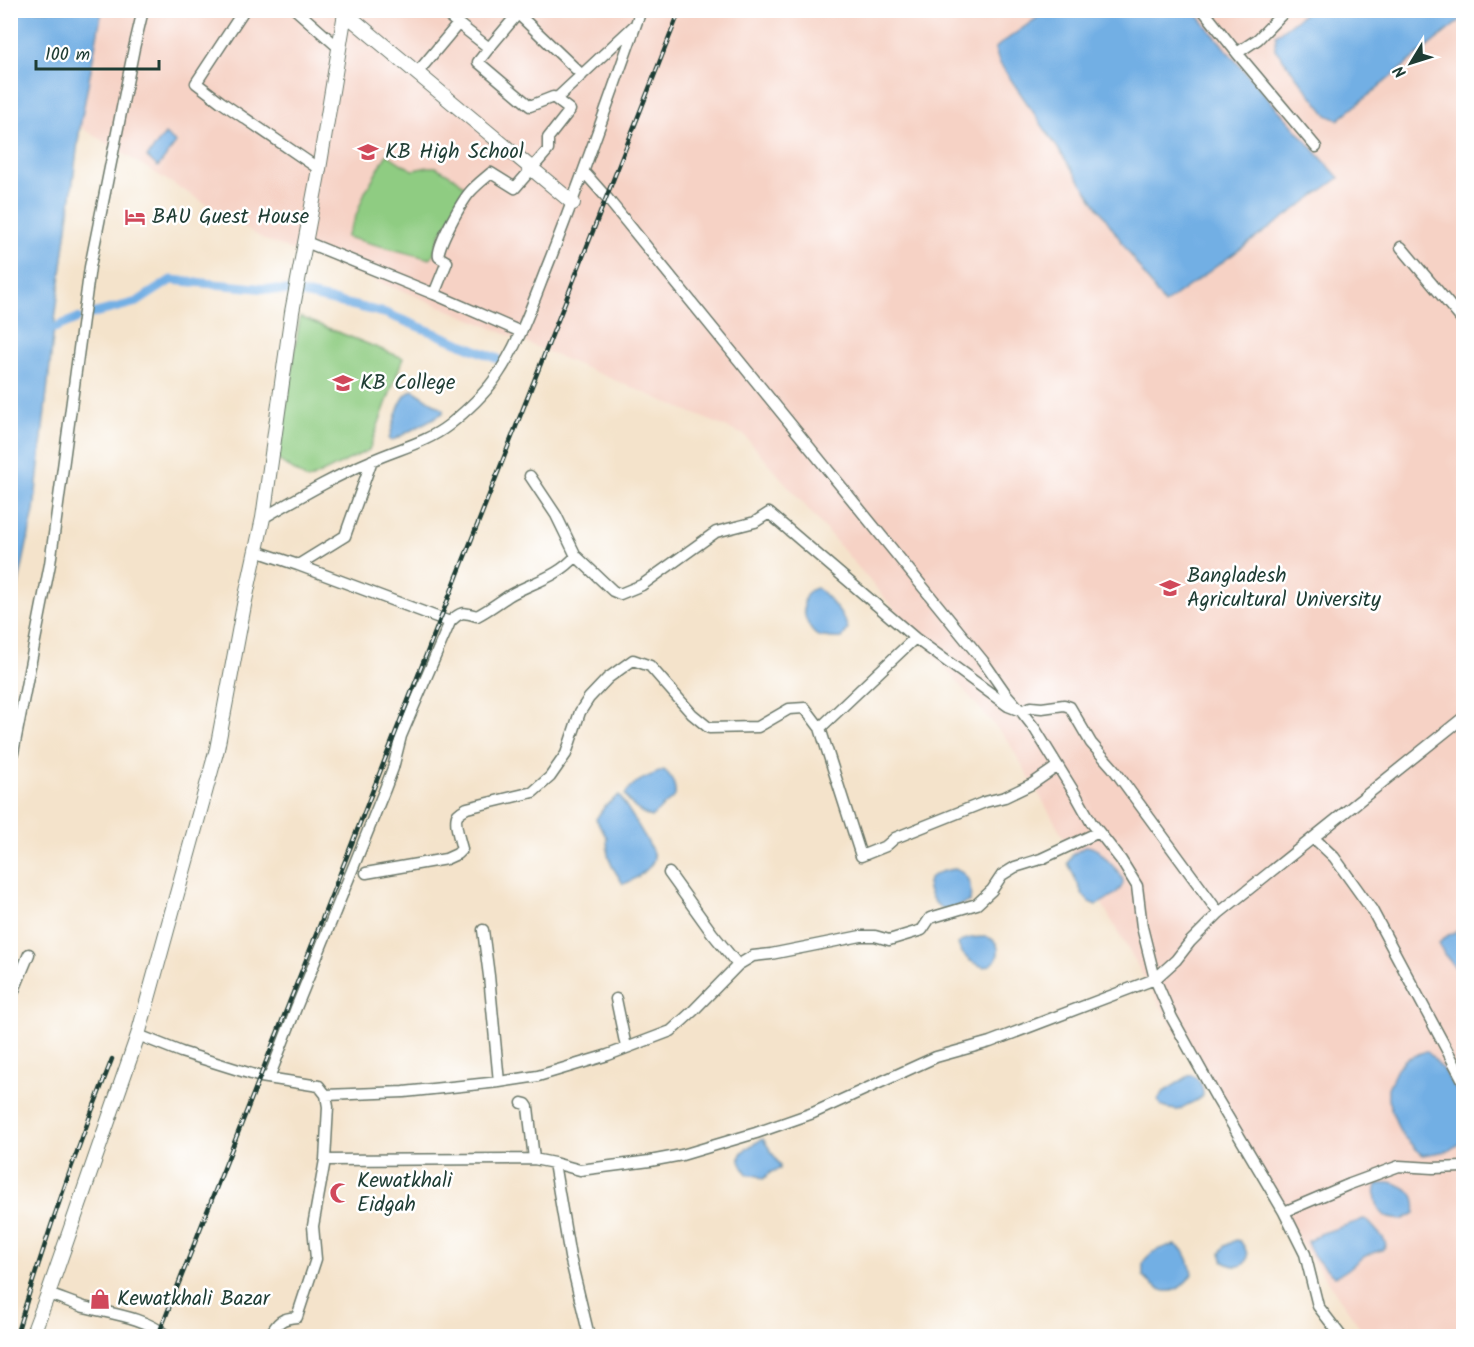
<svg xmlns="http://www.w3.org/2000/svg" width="1474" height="1347" font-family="Kalam,sans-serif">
<rect width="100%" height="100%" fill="#fff"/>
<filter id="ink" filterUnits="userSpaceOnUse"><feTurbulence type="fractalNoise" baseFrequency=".0167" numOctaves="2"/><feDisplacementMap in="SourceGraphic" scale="12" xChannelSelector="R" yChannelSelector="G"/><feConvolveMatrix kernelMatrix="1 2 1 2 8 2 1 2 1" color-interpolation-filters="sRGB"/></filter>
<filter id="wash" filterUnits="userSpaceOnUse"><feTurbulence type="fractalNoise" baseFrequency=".008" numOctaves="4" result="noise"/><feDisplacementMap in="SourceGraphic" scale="24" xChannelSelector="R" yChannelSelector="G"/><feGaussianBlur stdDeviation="1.35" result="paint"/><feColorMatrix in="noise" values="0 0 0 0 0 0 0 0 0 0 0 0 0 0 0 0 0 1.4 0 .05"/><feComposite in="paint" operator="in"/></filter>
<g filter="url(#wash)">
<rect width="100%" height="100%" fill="#f4e3cb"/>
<!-- built -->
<path fill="#f6d2c5" d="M102,11H1463V1336H1366L1286,1223L1008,741L744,435L411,294L265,240L80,127Z"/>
<!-- green -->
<path fill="#8fcc82" stroke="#57845b" stroke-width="1.5" d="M387,154L402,164L413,170L428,167H436L457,179L465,187L467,193L441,233L433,255L430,259L346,237L356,216L365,192Z
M300,317L403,358L369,450L308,480L278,460Z"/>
<!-- water -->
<path fill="#72afe4" stroke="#48768c" stroke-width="1.5" d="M11,10L102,11L80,127L54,328L34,511L11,620Z
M1309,10L1463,11V18L1338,120L1327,115L1275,49L1276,35Z
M1047,11H1194L1244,71L1339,178L1164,304L999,62L995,49L999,45Z
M165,134L176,143L158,167L147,157Z
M413,390L441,408L443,410V413L395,439L391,441L389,439C394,424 398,396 413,390Z
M817,588C827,595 846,618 848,629L842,638C838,639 821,637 818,636C804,629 795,591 817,588Z
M664,770C672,776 676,786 675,796L651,817C639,812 632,807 625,795C632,781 650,776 664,770Z
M619,795C625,805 654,848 654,857C654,868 631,882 623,884L612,866L608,855L607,838L596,819L605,806Z
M1086,846C1097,847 1102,854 1109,862C1113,867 1122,873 1123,881C1125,890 1103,902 1096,905L1089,902L1083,895L1068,863L1072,855Z
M955,869C970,874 972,887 970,901C963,904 954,909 947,909C936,909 924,890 929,880C933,872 947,870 955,869Z
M1463,928V967L1456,968L1444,954L1439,943L1447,936Z
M987,937C998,940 1002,952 994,962C993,964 988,966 985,967C973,964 962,957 958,944C965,937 977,937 987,937Z
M1426,1051C1437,1059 1461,1094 1464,1107C1466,1117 1464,1130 1464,1140L1448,1151L1423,1155L1416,1149L1404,1137L1399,1130L1388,1100V1088L1398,1067L1406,1059Z
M1190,1075C1199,1077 1203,1086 1203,1095C1196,1103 1187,1103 1179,1110C1170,1109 1161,1110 1158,1100L1162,1093Z
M763,1139L780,1165V1169L771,1172L763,1179L758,1176L747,1174C739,1162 735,1155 749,1147C754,1144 758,1141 763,1139Z
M1391,1182C1408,1188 1418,1193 1415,1213L1402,1220C1398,1219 1391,1219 1387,1217C1377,1211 1373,1196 1377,1185Z
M1363,1219L1367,1220L1384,1239L1386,1245L1382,1250C1374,1252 1366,1255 1359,1260C1351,1266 1346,1273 1335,1276C1322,1266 1313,1258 1307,1242L1320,1234L1359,1221Z
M1236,1240L1240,1241C1255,1258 1244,1274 1224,1262L1221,1253L1225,1246Z
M1175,1245C1187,1250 1190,1263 1192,1274C1177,1297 1161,1296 1143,1276C1143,1271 1142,1265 1144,1261C1151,1251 1164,1246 1175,1245Z"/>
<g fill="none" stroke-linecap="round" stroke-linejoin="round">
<!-- canal -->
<path stroke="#72afe4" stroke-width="9" d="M300,293L385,313L498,359
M92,314L137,302L171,280L289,291
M43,329L54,328L78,318"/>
</g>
</g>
<g filter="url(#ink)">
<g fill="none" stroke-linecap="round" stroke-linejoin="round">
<!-- minor casing -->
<g stroke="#6a7769" stroke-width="13">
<path id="minor" d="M244,10L196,83L221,102L319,169
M296,10L339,48
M441,10L489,48L521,10
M1203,10L1237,53L1316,147
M515,11L582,75
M1237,53L1258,39L1286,10
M417,73L458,24
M556,99L634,26
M584,172L607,198L983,661L1006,694L1021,711L1031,707L1042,708L1064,705L1070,707L1091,743L1113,768L1219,913
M306,242L434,294L521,332
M1401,247L1464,322
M434,294L447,262C446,261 440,258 439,257C435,248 463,200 470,192C476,185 484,179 491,173L515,188L548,150V138L570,110L553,97L530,106L478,62L489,48
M530,476L556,515L576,556
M263,518C298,498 333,477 371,461C397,449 426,443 449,425C465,412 482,397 494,380C519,345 533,302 549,262C582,179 611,94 641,10
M256,551L298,565L450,622
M298,565L345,536L372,460
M820,728L861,856L886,846L895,838L985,802L1005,797L1032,784L1058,766
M10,768L50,564L90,267L134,48L143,10
M1099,832L1121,860L1137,886L1142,927L1155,979L1172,1018L1216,1097L1284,1212L1305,1254L1318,1306L1341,1336
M1314,838L1334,857L1372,910L1464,1082
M366,873L446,859L457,854L462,849C460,841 453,820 458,814C460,812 465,809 467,808L533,792L550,777L566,754L580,712L589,698L608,678L633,660L650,666L692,714L709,728L758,727L789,709L805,708L820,728L915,638
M669,873L712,933L738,965
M483,930L489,976L499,1082
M616,999L626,1047
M10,1000L29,954
M138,1035L181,1052L261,1077L319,1086L326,1095L328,1107L325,1160L313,1226L316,1259L297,1317C282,1318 277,1322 270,1336
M269,1078L296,1008L385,789L393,768L401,736L450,622C461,611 463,612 477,616C489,610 499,602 510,595C533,582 558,577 576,556L613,591L620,594L642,585L716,532L755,522L769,513L915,638L1008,706L1021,711L1035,729L1077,797L1091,822L1099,832L1041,859L1015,867L1002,875L992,890L977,904L930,918L922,930L889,940L875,936H861L771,954L753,956L738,965L693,1011L671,1031L608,1055L538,1076L499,1082L404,1092L326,1095
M522,1103L526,1104L528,1107L534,1159
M325,1160L534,1159L554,1163L580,1170L650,1161L682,1155L756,1133L813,1113L936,1057L990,1042L1155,979L1176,960L1190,942L1219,913L1464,717
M554,1163L570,1257L589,1336
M1284,1212L1350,1184L1399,1166L1433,1168L1464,1167
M48,1294C60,1298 72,1303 84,1307C112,1314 144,1317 167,1336"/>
</g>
<!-- major casing -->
<g stroke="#6a7769" stroke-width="16">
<path id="major" d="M344,10L345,13L573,203
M32,1336L48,1294L138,1035L217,749L244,605L263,518L292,312L319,169L345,13"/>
</g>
<!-- minor -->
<use href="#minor" stroke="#fff" stroke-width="10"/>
<!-- major -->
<use href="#major" stroke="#fff" stroke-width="14"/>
<!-- rail casing -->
<g stroke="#1f3d34" stroke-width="4.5">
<path id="rail" d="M16,1336C44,1243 76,1150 112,1059
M158,1336L680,10"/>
</g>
<!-- rail -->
<use href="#rail" stroke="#fff" stroke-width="2" stroke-dasharray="7" stroke-linecap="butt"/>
</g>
</g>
<!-- icons -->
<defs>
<g id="school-bare" transform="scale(1.62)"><path d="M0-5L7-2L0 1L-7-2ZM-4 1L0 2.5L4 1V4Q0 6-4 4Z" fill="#d1495b" stroke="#fff" stroke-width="2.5" paint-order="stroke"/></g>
<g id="hotel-bare" transform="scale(1.62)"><path d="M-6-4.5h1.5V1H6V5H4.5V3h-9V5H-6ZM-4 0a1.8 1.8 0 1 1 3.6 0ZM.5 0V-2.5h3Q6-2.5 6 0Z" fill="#d1495b" stroke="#fff" stroke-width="2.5" paint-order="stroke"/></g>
<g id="university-bare" transform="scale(1.62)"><path d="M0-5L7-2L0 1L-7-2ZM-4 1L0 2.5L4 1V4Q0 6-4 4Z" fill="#d1495b" stroke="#fff" stroke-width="2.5" paint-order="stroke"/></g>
<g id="mosque-bare" transform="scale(1.62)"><path d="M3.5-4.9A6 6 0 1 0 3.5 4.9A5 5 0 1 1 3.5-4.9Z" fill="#d1495b" stroke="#fff" stroke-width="2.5" paint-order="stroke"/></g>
<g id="shop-bare" transform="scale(1.62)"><path d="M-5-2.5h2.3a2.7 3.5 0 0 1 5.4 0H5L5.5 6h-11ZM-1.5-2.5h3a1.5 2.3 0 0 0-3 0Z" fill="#d1495b" stroke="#fff" stroke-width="2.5" paint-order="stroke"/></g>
</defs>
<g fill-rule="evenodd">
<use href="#school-bare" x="368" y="152"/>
<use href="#hotel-bare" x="135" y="217"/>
<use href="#university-bare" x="343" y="383"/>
<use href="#university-bare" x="1170" y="588"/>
<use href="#mosque-bare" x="340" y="1193"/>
<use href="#shop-bare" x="100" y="1299"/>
</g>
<g text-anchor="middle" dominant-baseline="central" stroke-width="5" stroke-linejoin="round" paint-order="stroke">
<!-- poi labels -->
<g font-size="21" fill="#1f3d34" stroke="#fff" text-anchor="start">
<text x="385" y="152">KB High School</text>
<text x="152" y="217">BAU Guest House</text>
<text x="360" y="383">KB College</text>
<text x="1187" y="576">Bangladesh<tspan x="1187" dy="24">Agricultural University</tspan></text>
<text x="357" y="1181">Kewatkhali<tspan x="357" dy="24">Eidgah</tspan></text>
<text x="117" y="1299">Kewatkhali Bazar</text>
</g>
</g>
<!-- margin -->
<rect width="1474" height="1347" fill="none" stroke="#fff" stroke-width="36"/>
<!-- north arrow -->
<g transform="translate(1411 63) rotate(232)" stroke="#ffffff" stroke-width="4.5" paint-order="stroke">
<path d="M0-4.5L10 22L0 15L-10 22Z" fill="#1f3d34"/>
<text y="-9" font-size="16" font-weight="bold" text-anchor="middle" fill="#1f3d34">N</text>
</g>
<!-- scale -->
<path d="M36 60v9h123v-9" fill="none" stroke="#1f3d34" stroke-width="3"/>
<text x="45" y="60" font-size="18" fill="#1f3d34" stroke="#ffffff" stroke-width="4.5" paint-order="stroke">100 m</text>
</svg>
